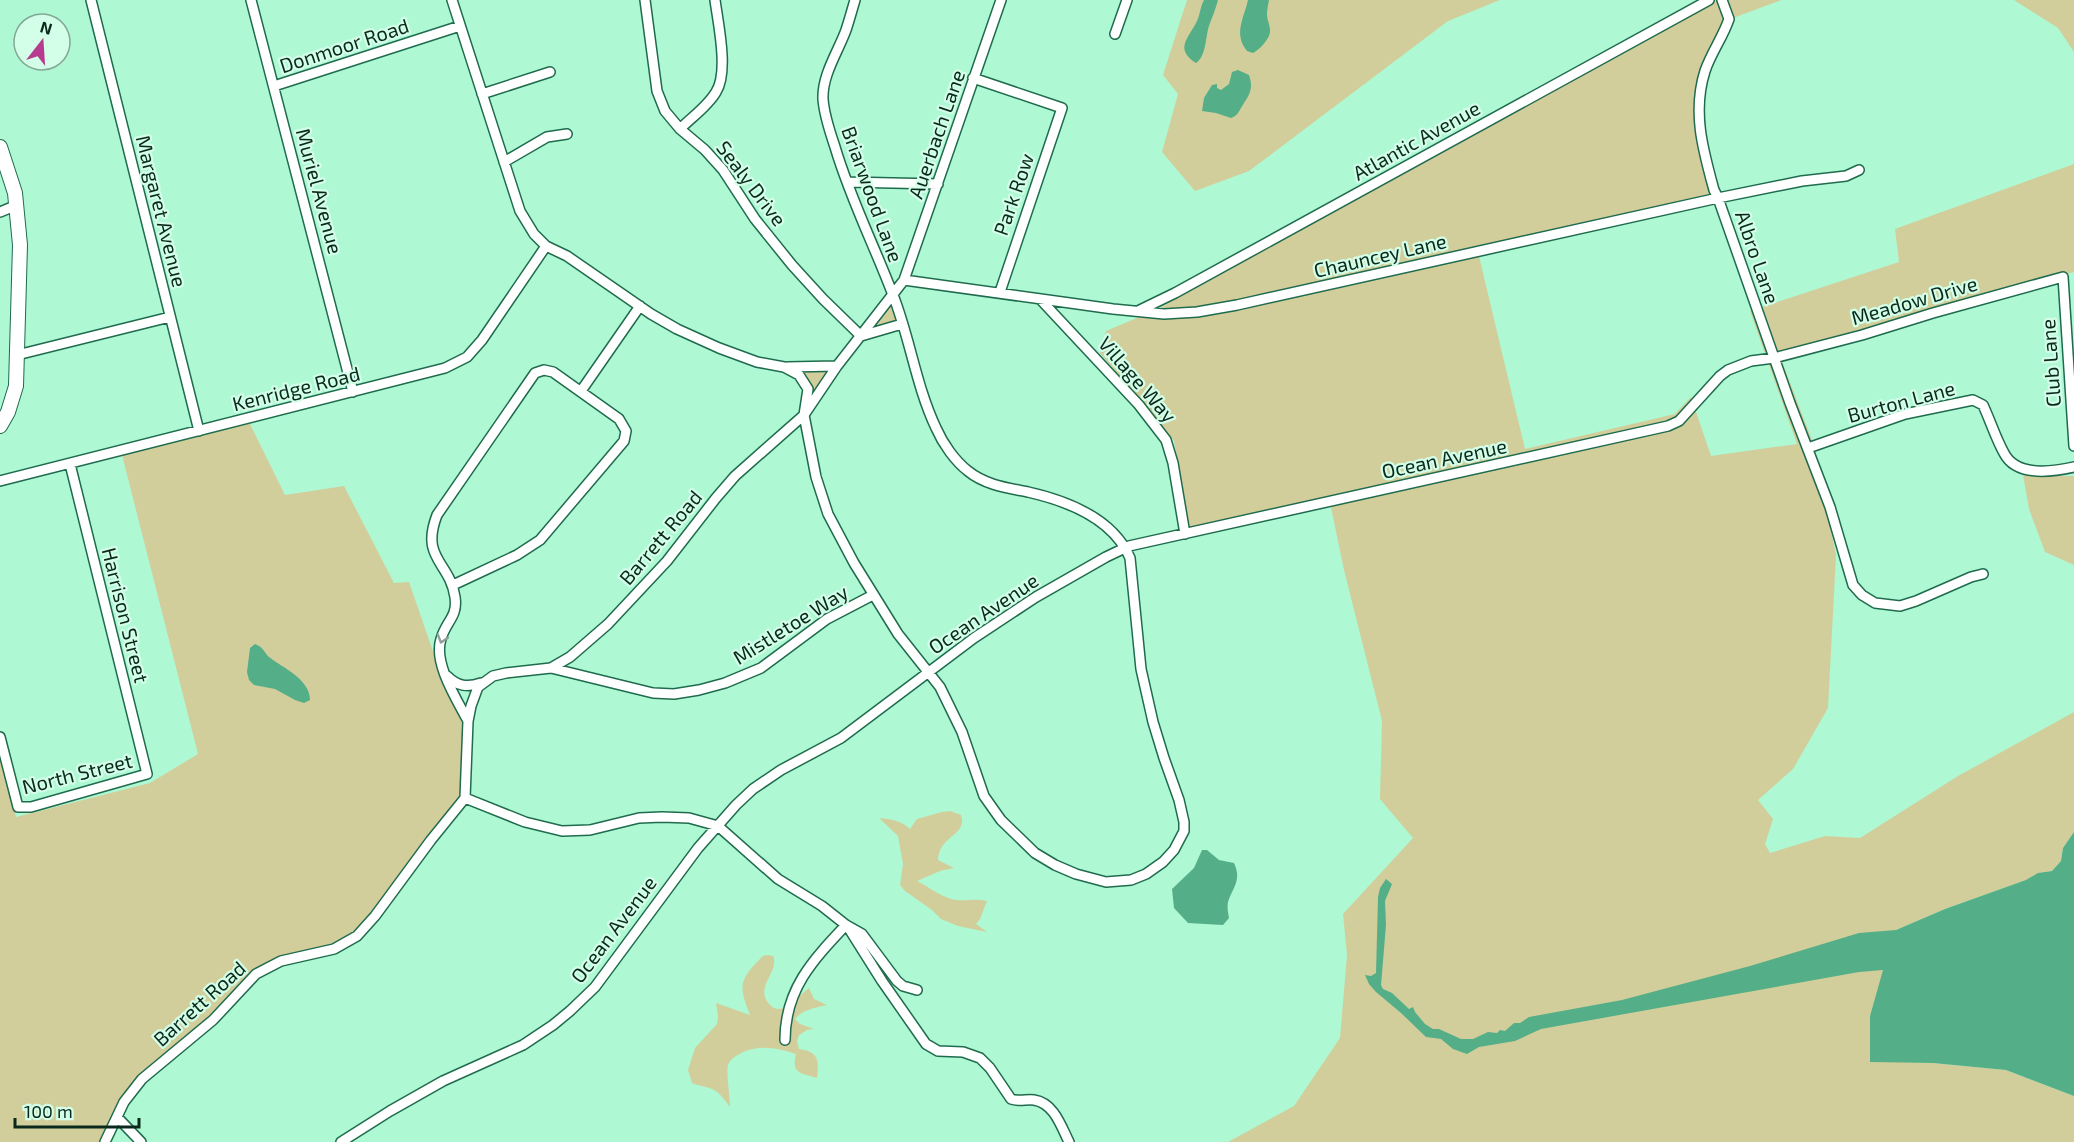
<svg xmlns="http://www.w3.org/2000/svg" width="2074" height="1142" font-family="'Exo 2',sans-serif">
<rect width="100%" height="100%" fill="#aef8d4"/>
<!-- green -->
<path fill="#d2ce9b" d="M1187,0H1500L1448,21L1249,171L1195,191L1162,152L1178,94L1163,75Z
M1715,0H1781L1733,18C1722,38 1705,63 1698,84C1687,115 1706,166 1715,197L1478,252L1525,449L1675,414L1691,397L1711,456L1797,444L1750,311L1899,262L1895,229L2074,164V272L1779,354L1812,440L1836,555L1828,708L1793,769L1758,800L1773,819L1765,844L1770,853L1825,836L1860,838L1958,776L2074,712V832L2063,848L2061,861L2052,871L2038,873L2027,880L1945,909L1896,930L1870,1016V1061L1933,1063L2006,1070L2074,1096V1142H1228L1294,1106L1340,1038L1347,955L1343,914L1413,838L1380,799L1382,721L1344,570L1329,498L1188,530L1174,441L1100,353L1106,331L1156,310Z
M2014,0H2074V52L2058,28Z
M893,296L902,324L861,336Z
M837,366L804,415L808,396L792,371Z
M248,420L285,495L344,486L394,583L409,582L436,660L461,716L468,751L462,797L357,936L334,949L270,966L133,1091L105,1142H0V753L16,817L150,783L198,754L121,451Z
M2022,469L2044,476H2074V565L2045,552L2029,509Z
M950,811L961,815C968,836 939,835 938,860L954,868L940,871L917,881C929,887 944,899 957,900C968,901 976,898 987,901L980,919L976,924L987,932L958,926L941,919L932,910L905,891L900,885L903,864L898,836L879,818C891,819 902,821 910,829L917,819L942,812Z
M767,955L773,956C780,972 753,987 770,1005C783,1018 799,995 809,988L814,999L827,1005C815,1008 803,1009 795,1019L800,1024L814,1029L807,1030L799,1035L797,1041L799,1049C819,1052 819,1060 817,1078C801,1073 791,1074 796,1054C777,1048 760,1044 741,1053C736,1056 730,1059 728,1065C726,1072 730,1098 730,1107C725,1101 720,1092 712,1089C705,1086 698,1086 692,1083L688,1070L695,1048L717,1024L718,1016L716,1003L750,1015C741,991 737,983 756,963C761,959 761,956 767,955Z"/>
<!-- water -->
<path fill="#54ae87" d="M1204,0H1218C1216,8 1213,15 1210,23C1205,35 1207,56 1196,63C1175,49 1187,40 1196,23C1200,16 1200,7 1204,0Z
M1248,0H1269C1268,5 1267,10 1267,15C1267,20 1270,25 1270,30C1271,38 1259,50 1253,53L1247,51C1233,34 1244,18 1248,0Z
M1238,70L1249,75C1254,90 1249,95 1241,108C1238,113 1237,116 1231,118L1216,113L1202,111L1204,98L1212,85L1217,84V88L1221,90L1229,84L1232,72Z
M255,644C263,647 264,652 269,657C283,668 310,679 310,700L304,703L295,700L275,689L254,685L249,680L247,672L250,648Z
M2074,832V1096L2006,1070L1933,1063L1870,1062V1016L1883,970L1859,972L1541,1029L1515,1041L1479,1047L1467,1054L1453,1049L1441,1039L1426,1037L1401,1013L1376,992L1369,984L1365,975L1371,976L1376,973L1378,897L1380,888L1386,879L1392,884L1385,901L1386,925L1381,985L1383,989L1392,993L1409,1009L1413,1007L1415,1012L1425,1024L1433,1029H1439L1461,1039H1473L1488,1032L1497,1033L1500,1030L1505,1031L1514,1023H1520L1529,1017L1622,1000L1750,966L1859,933L1896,930L1945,909L2026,880L2038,873L2052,871L2061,861L2063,848Z
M1202,850H1207L1219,860L1234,863C1242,880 1233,887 1228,902C1227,907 1228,913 1229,918L1223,925L1188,923L1174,908L1172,889L1194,868Z"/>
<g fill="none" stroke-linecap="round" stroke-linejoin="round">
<!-- street casing -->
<g stroke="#1f6b4d" stroke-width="12">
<path id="street" d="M91,0L199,431
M251,0L353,392
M452,0L520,211L534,234L546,246L567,256L651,314L677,329L719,348L757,362L784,367L799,375L808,389L804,415L816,477L828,514L854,563L898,634L940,687L962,732L984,796L1001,820L1035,853L1055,865L1076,874L1106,882L1131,880L1146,874L1163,862L1174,850L1184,831V822L1179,800L1164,758L1153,722L1141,669L1130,558C1113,518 1068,501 1028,492C1008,488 985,485 968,471C955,461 943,444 936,428C916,386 910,338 893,295C874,245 850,198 835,147C830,132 824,115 823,99C822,75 838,52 846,30C849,21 852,10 855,0
M645,0L657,91L665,111L680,129L705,150L723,170L755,219L792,265L823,299L861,336
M1722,0L1729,19C1723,37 1711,53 1705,71C1692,112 1703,150 1714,190L1718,198L1790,403L1830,507L1853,585L1862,595L1875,603L1900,606L1916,601L1971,577L1983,574
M1115,34L1127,0
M973,78L1062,108L1000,292
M274,86L460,26
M482,94L550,72
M680,129C692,117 708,106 716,92C729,72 718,23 715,0
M504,162L547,137L567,134
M847,182L938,184
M0,212L17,205
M904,280L1113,309L1164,314L1197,312L1237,305L1718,198L1802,181L1846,176L1859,170
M1040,299L1139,405L1166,440L1173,463L1185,534
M1140,310L1175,293L1709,0
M861,336L902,324
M17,355L170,317
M787,367L837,366
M581,391L640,306
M1808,448L1905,414L1973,400L1983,405C1990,420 1996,439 2004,453C2016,477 2052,472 2074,467
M0,481L445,368L467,357L482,340L546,246
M453,585L517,555L540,540L624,441L626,431L619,419L553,372L544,370L535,373L437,515C420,559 450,562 455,597C458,617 446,621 441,639C433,663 457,700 468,721
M551,668L653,693L674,694L699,690L725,683L761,668L827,619L873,595
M447,676C457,686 467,688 481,683
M0,737L18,807H31L147,774L70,464
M465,798L468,721L471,706L478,687L493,676L506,673L551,668L570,657L608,624L667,561L716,498L735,476L804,415L837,366L904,280L1001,0
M465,798L525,822L562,831L590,830L639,818L662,817L689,818L718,826L778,879L822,906L846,925L862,934L897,981L903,986L917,990
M848,927L882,981L926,1044L938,1051L963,1052L980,1058L990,1068L1011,1099C1019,1102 1026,1099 1034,1100C1054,1103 1061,1126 1069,1142
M785,1040C785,989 813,960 846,925
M117,1117L141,1142
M105,1142L124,1102L142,1079L213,1020L256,974L281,961L334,949L357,936L375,916L431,840L465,798
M341,1142L390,1111L443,1081L523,1045L553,1025L570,1011L595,987L698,848L736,805L753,789L781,770L841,738L974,638L1036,597L1106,557L1129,546L1668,426L1679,421L1720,376L1728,370L1751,361L1774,358L1862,335L1933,313L2063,277L2074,446"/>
</g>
<!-- secondary casing -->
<g stroke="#1f6b4d" stroke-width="16">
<path id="secondary" d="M0,147L15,193L20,245L16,386L8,412L0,426"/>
</g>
<!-- street -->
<use href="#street" stroke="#fff" stroke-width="9"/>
<!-- secondary -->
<use href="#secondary" stroke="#fff" stroke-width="14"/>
</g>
<!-- one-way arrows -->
<defs><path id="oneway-chevron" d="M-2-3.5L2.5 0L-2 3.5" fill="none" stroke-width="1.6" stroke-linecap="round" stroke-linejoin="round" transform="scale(1.5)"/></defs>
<use stroke="#919f99" href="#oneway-chevron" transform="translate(442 639) rotate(107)"/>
<g text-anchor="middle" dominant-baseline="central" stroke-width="4.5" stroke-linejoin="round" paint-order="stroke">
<!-- street labels -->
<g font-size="20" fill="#0a291c" stroke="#d3fee8">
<text transform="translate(344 45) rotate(-18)">Donmoor Road</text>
<text transform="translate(936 134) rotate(-71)">Auerbach Lane</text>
<text transform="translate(1416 140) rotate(-29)">Atlantic Avenue</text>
<text transform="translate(752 183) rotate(53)">Sealy Drive</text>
<text transform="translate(320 191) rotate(75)">Muriel Avenue</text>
<text transform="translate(873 194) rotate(70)">Briarwood Lane</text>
<text transform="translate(1013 194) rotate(-71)">Park Row</text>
<text transform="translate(162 211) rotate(76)">Margaret Avenue</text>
<text transform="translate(1380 255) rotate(-13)">Chauncey Lane</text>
<text transform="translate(1758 257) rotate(71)">Albro Lane</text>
<text transform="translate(1914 300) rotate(-16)">Meadow Drive</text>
<text transform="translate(2050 363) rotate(-94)">Club Lane</text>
<text transform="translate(1138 379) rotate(49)">Village Way</text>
<text transform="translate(296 388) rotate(-14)">Kenridge Road</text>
<text transform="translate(1901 401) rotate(-15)">Burton Lane</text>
<text transform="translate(1444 458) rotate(-12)">Ocean Avenue</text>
<text transform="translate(660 537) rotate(-50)">Barrett Road</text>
<text transform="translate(983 613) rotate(-34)">Ocean Avenue</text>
<text transform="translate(126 615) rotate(76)">Harrison Street</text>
<text transform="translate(790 624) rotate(-32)">Mistletoe Way</text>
<text transform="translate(77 773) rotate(-14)">North Street</text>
<text transform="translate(613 929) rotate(-53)">Ocean Avenue</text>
<text transform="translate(199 1003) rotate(-42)">Barrett Road</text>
</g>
</g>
<!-- north arrow -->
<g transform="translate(42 42) rotate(17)"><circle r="28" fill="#d3fee8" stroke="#83a996" stroke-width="1.5"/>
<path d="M0-4.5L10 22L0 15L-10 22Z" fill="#b73c8f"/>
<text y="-9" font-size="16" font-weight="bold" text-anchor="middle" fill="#0a291c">N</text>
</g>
<!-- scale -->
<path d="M15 1118v9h124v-9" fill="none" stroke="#0a291c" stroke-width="3"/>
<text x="24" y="1118" font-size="18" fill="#0a291c" stroke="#d3fee8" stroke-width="4.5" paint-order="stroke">100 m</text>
</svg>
